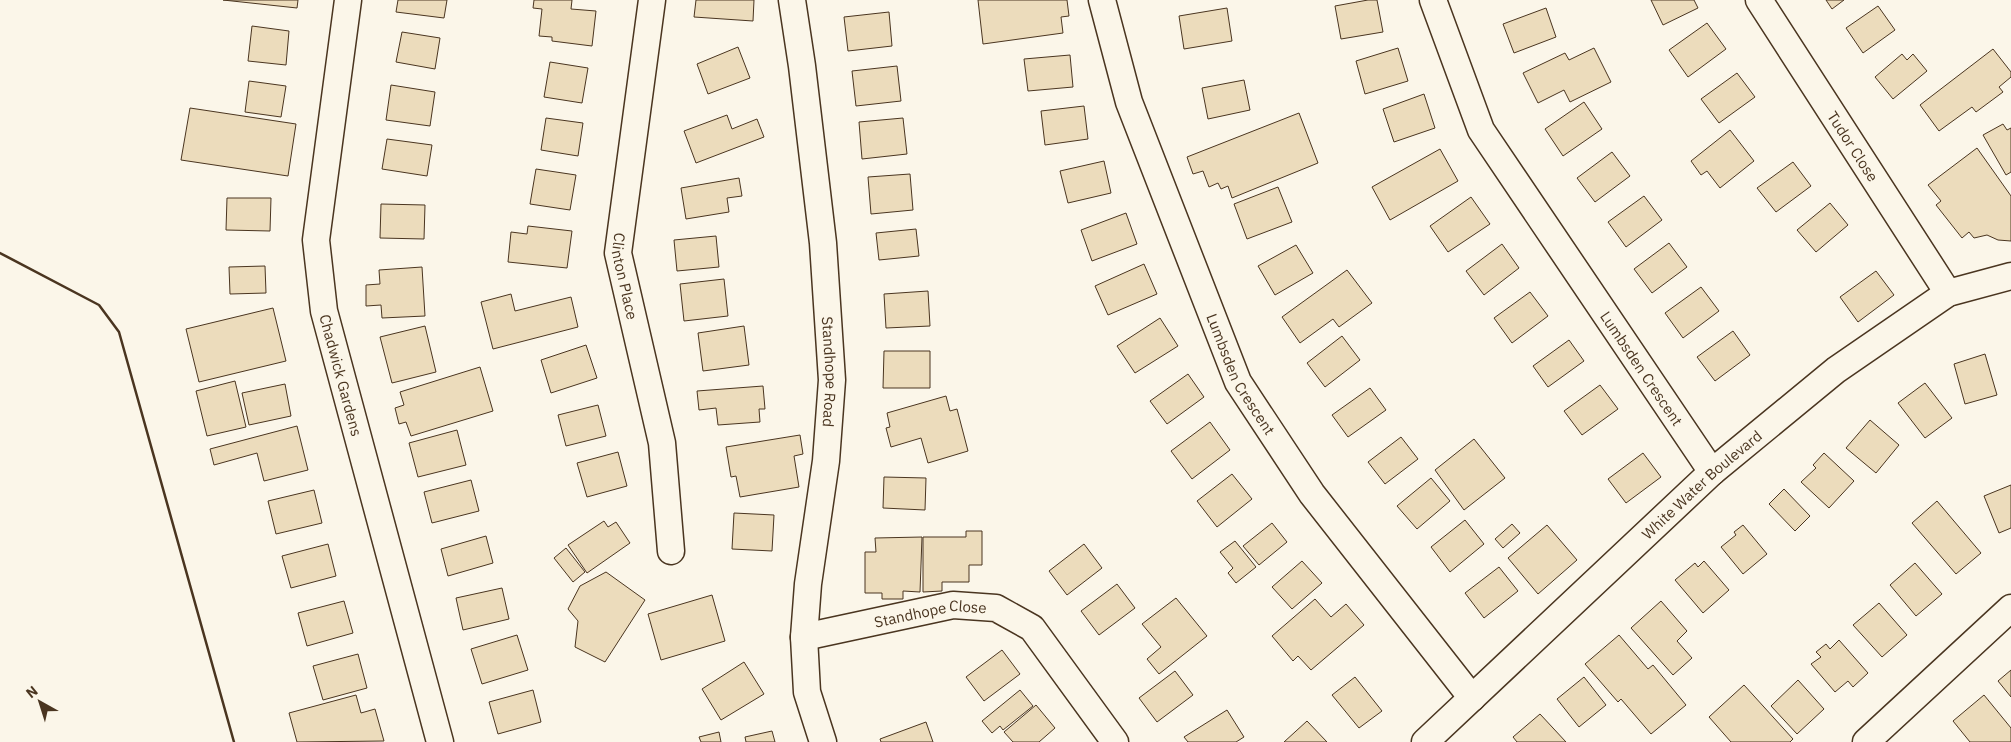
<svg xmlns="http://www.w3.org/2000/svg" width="2011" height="742" font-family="'IBM Plex Sans',sans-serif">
<rect width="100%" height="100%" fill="#fbf6e9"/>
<!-- building -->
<path fill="#ecdcbc" stroke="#4a3520" d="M223,0H298L297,8Z
M398,0H447L444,18L396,12Z
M534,0H572L571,9L596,11L592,46L552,41V37L539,36L542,9L533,8Z
M696,0H754L753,21L694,17Z
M978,0H1067L1069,16L1061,17L1063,33L983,44Z
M1368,0H1377L1383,32L1341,39L1335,6Z
M1651,0H1694L1698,8L1663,25Z
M1826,0H1844L1832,9Z
M1878,6L1895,30L1863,53L1846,28Z
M1227,8L1232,41L1184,49L1179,16Z
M1546,8L1556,37L1514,53L1503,24Z
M889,12L892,46L848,51L844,17Z
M1707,23L1726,49L1688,77L1669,50Z
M252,26L289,31L286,65L248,61Z
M402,32L440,38L435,69L396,62Z
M738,47L750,78L708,94L697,64Z
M1398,48L1408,81L1365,94L1356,61Z
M1594,48L1611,82L1570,102L1564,90L1538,103L1523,73L1565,53L1569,60Z
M1993,49L2011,72V77L1999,87L2003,92L1976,112L1972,107L1939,131L1920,105Z
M1902,54L1907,60L1913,54L1927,71L1893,99L1875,77Z
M1070,55L1073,87L1028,91L1024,59Z
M550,62L588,68L582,103L544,97Z
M897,66L901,101L856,106L852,71Z
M1737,73L1755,97L1719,123L1701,99Z
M1244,80L1250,110L1208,119L1202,88Z
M249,81L286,86L281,117L245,112Z
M391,85L435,92L430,126L386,120Z
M1424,94L1435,128L1394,142L1383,109Z
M1584,102L1602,129L1563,156L1545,129Z
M1084,106L1088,139L1045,145L1041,111Z
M190,108L296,124L288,176L181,160Z
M1299,113L1318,163L1232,198L1228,186L1221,189L1218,183L1209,187L1203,171L1193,174L1187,157Z
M727,115L732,129L757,119L764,137L696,163L684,131Z
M546,118L583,123L578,156L541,150Z
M903,118L907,154L862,159L859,122Z
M2003,124L2007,130L2011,128V172L2006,175L1983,135Z
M1730,130L1754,161L1720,188L1707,171L1701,175L1691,161Z
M387,139L432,145L427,176L382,169Z
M1977,148L2011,196V241L1998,240L1987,235L1974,238L1969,232L1962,238L1936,205L1941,201L1928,185Z
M1440,149L1458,181L1390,220L1372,187Z
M1612,152L1630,176L1595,202L1577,178Z
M1104,161L1111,193L1068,203L1060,171Z
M1793,162L1811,186L1776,212L1757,188Z
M536,169L576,175L570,210L530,204Z
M910,174L913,210L871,214L868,177Z
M739,178L742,196L727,198L729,212L686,219L681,188Z
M1278,187L1292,222L1247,239L1234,204Z
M1644,196L1662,220L1626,247L1608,222Z
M1471,197L1490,224L1448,252L1430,226Z
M227,198H271L270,231L226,230Z
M1830,203L1848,225L1816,252L1797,230Z
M381,204L425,205L424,239L380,238Z
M1126,213L1137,244L1092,261L1081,230Z
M528,226L572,231L567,268L508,262L511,232L527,234Z
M916,229L919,256L879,260L876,233Z
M716,236L719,267L677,271L674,240Z
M1669,243L1687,267L1652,293L1634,269Z
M1502,244L1519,268L1484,295L1466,271Z
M1296,245L1313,273L1275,295L1258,266Z
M1144,264L1157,294L1108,315L1095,286Z
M265,266L266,293L230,294L229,267Z
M422,267L425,316L382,318L381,305L366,306V285L380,284L379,270Z
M1347,270L1372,303L1339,327L1333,319L1300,343L1282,317Z
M1876,271L1894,295L1858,322L1840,297Z
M724,279L728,316L684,321L680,284Z
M1701,287L1719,311L1683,338L1665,313Z
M928,291L930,326L886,328L884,294Z
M1530,292L1548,316L1512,343L1494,318Z
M511,294L515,311L571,297L578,327L493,349L481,302Z
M273,308L286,361L199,382L186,329Z
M1160,318L1178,346L1135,373L1117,346Z
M425,326L436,372L392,383L380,337Z
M744,326L749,365L703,371L698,333Z
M1733,331L1750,355L1715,381L1697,357Z
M1342,336L1360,360L1325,387L1307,363Z
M1569,340L1584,361L1548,387L1533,366Z
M586,345L597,378L551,393L541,360Z
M884,351H930V388H883Z
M1985,354L1997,395L1965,404L1954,364Z
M480,367L493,411L411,436L406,422L399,424L395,408L404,405L400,392Z
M1188,374L1204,397L1167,424L1150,401Z
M235,381L246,427L207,436L196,391Z
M1925,383L1952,418L1925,438L1898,403Z
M285,384L291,416L249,425L242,393Z
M1600,385L1618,409L1582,435L1564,411Z
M763,386L765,409H759L760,422L718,425L716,408L699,410L697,391Z
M1370,388L1386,410L1348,437L1332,415Z
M946,396L950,411L957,409L968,451L928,463L921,438L891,447L886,428L890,427L887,413Z
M598,405L606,436L566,446L558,415Z
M1870,420L1899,445L1876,473L1846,448Z
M1210,422L1230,450L1192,479L1171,451Z
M297,426L308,470L264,481L257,453L214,465L210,449Z
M457,430L466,465L418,477L409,443Z
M800,435L803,454L794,456L799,487L740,497L736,476L731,477L726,447Z
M1401,437L1418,459L1385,484L1368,462Z
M1474,439L1505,478L1464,510L1435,470Z
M618,452L627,486L587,497L577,463Z
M1643,453L1661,477L1626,503L1608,479Z
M1824,453L1854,481L1829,508L1801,482L1816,468L1813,465Z
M1232,474L1252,499L1217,527L1197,501Z
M884,477L926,478L925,510L883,508Z
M1431,478L1450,501L1417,529L1397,506Z
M471,480L479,511L432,523L424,492Z
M2011,485V528L1999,533L1984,496Z
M1784,489L1810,516L1795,531L1769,504Z
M314,490L322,523L276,534L268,501Z
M1937,501L1981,553L1956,574L1912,523Z
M734,513L774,515L772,551L732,549Z
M1465,520L1484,544L1450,572L1431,547Z
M604,521L608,527L616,522L630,543L587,573L568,545Z
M1272,523L1287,542L1259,565L1243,546Z
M1512,524L1520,533L1503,548L1495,539Z
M1547,525L1577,560L1538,594L1508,558Z
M1743,525L1767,554L1743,574L1721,547L1736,535L1734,532Z
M966,531H982V565H969V582H942V591L923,592V537H966Z
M486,536L493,563L448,576L441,549Z
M922,537L920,592L903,591V599H882V593H865V552H876L875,538Z
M1235,541L1256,567L1236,583L1228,573L1233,568L1220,552Z
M328,544L336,576L291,588L282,556Z
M1084,544L1102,568L1067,595L1049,571Z
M566,548L585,572L573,582L554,558Z
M1302,561L1322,583L1292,609L1272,587Z
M1704,561L1729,590L1703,613L1675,580L1695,563L1698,567Z
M1915,563L1942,594L1916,616L1890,585Z
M1499,567L1518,591L1484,618L1465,593Z
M606,572L645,600L605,662L575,647L578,621L568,609L580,586Z
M1117,584L1135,608L1099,635L1081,611Z
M502,588L509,619L463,630L456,598Z
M712,595L725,641L661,660L648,614Z
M1176,598L1207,636L1159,674L1147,659L1161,647L1142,624Z
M1315,599L1331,617L1346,604L1364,625L1311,670L1298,656L1293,661L1272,636Z
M344,601L353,633L307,646L298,613Z
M1661,601L1687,631L1677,641L1692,658L1673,675L1631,628Z
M1879,603L1907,635L1882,657L1853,625Z
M517,635L528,670L482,684L471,649Z
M1619,635L1648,669L1653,665L1686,705L1651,734L1621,699L1618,702L1585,664Z
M1839,640L1868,673L1853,687L1848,681L1835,692L1811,664L1821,657L1816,652L1826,644L1830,649Z
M1002,650L1020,674L984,701L966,677Z
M358,654L367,688L323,700L313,666Z
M744,662L764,694L721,720L702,689Z
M2011,670V697L1998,681Z
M1175,671L1193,695L1157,722L1139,698Z
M1355,677L1382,711L1359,728L1332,695Z
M1584,677L1606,705L1579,727L1557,699Z
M1798,680L1824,709L1797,734L1771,706Z
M1744,685L1793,739L1790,742H1731L1709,717Z
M533,690L541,722L498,734L489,702Z
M1020,690L1033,706L1003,730L1000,726L992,733L982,721Z
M356,695L361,713L375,709L384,741L297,742L289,713Z
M1984,695L2011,728V742H1970L1953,721Z
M1036,705L1055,728L1039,742H1013L1004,732Z
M1227,710L1244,737L1236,742H1188L1184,737Z
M1540,714L1566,742H1517L1513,737Z
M1307,721L1327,742H1284Z
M926,722L933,742H881L880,739Z
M772,731L775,742H746L745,737Z
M719,732L721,742H701L699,737Z"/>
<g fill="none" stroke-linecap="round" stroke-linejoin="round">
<!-- street casing -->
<g stroke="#4a3520" stroke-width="29">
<g id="street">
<path id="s1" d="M348,0L316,240L324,311L440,742"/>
<path id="s2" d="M652,0L618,253L662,443L671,551"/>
<path id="s3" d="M792,0L802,66L823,243L832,380L826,461L808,584L804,637L807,692L823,742"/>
<path id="s4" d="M1102,0L1129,102L1238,382L1312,494L1472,698"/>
<path id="s5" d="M1433,0L1481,130L1712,472"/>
<path id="s6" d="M1759,0L1948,293"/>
<path id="s7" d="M804,637L953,605L996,608L1032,628L1115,742"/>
<path id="s8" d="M1425,742L1712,472L1836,370L1948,293L2011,276"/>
<path d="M1866,742L2011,608"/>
</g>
</g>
<!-- street -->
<use href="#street" stroke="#fbf6e9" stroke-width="26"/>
<!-- wall -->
<path stroke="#4a3520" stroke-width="2.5" d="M0,253L99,305L119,332L234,742"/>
</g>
<g text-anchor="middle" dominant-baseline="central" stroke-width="4" stroke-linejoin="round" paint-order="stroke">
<!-- street labels -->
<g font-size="15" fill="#4a3520" stroke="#fbf6e9">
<text stroke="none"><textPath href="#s6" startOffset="174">Tudor Close</textPath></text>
<text stroke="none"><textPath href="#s2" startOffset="279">Clinton Place</textPath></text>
<text stroke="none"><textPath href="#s5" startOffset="426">Lumbsden Crescent</textPath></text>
<text stroke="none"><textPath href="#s3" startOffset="374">Standhope Road</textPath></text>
<text stroke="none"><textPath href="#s4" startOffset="400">Lumbsden Crescent</textPath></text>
<text stroke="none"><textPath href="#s1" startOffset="380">Chadwick Gardens</textPath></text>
<text stroke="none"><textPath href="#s8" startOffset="378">White Water Boulevard</textPath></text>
<text stroke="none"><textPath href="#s7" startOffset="129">Standhope Close</textPath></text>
</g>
</g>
<!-- north arrow -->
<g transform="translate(40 702) rotate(321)" stroke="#fbf6e9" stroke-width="4" paint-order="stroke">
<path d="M0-4L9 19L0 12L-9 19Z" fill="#4a3520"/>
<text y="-8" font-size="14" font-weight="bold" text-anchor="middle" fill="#4a3520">N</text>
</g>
</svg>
